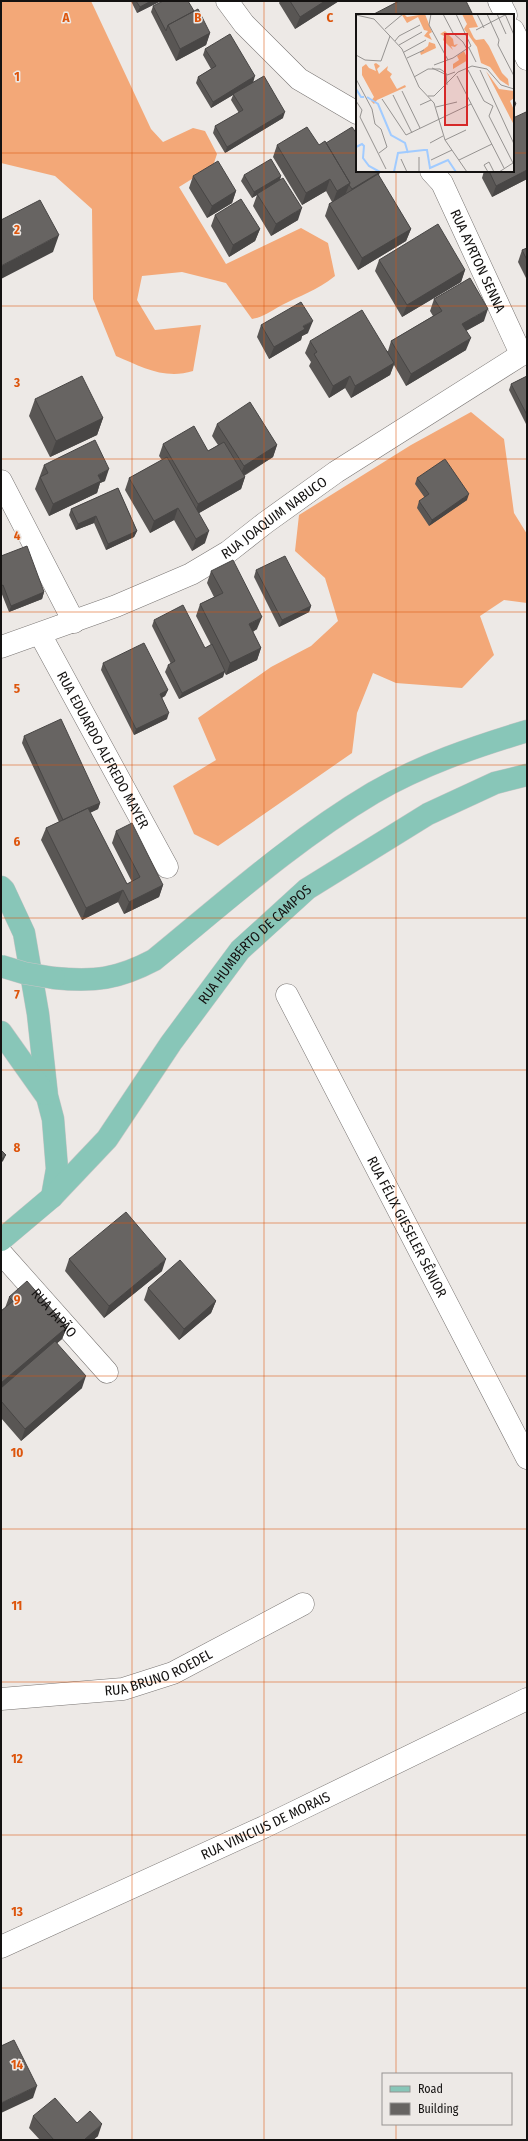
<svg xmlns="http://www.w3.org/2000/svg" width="528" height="2141" font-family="'Fira Sans Condensed',sans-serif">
<rect width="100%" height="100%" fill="#ede9e6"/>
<!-- forest -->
<path fill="#f3a878" d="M1,1H91L151,129L163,142L193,128L205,131L217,154L213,166L179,187L226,264L301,228L328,243L335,276C316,291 301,295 280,306C270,312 263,317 252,319L226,283L182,272L142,276L137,300L155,330L201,325L193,371C165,380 142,367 116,356L93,299L92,209L55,176L1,163Z
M471,412L504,439L514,513L527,534V603L504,600L480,616L494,655L462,688L396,683L373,673L357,713L352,753L218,846L194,834L173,786L216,760L198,718L271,667L311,646L338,621L325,578L295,551L299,515L411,445Z"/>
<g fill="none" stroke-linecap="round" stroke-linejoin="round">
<!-- street casing -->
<g stroke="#797573" stroke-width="23">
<g id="street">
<path d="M227,1L244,24L299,79L357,113"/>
<path d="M499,1L506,15"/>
<path d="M513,30L527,59"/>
<path id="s1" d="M431,171L442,183L521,354"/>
<path d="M1,481L74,622"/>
<path id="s2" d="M40,634L167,867"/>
<path id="s3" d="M1,647L116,606L191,574L228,552L265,523L336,472L527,351"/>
<path id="s4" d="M287,995L527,1458"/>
<path id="s5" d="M1,1253L107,1372"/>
<path id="s6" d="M1,1699L123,1689L173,1673L303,1604"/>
<path id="s7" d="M1,1947L264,1827L527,1699"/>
</g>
</g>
<!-- primary casing -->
<g stroke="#c7c6c6" stroke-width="23">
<g id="primary">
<path d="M1,887L4,890L24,933L38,1014L47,1096L53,1119L57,1169L52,1197"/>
<path d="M54,978C95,982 118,979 154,960C225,902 294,840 373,793C421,765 474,747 527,731"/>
<path d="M1,1032L45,1094"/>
<path id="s8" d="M1,1240L52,1197L107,1139L171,1043L240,950L307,889L428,814L495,783L527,775"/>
</g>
</g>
<!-- street -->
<use href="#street" stroke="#fff" stroke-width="22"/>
<!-- primary -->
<use href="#primary" stroke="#88c6b8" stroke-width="22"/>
<!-- primary-bridge casing -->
<g stroke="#c7c6c6" stroke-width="23" stroke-linecap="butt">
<path id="primary-bridge" d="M1,966L24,973L54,978"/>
</g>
<!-- primary-bridge -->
<use href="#primary-bridge" stroke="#88c6b8" stroke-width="22"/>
</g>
<!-- wall -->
<path fill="#595654" d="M131,1H161L137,13Z
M280,1H339L295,29L279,3Z
M153,6L194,11L210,33L206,45L176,61L151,12Z
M205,49L254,82L283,118L225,153L213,133L215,126L239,113L231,100L233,95L211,108L196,83L198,77L211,69L203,55Z
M527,115V179L492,197L482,178L484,171H513Z
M326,143L378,176L411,229L406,241L358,270L325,216L329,204L332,202L326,191L302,205L273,157L277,145H319Z
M244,175L281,176L280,180L298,220L271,236L253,206L257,195L252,198L241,181Z
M193,176L236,191L232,203L207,218L189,188Z
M215,215L260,229L255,241L229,257L211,226Z
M527,248V280L518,262L522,250Z
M379,260L465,270L461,282L402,317L375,271Z
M434,299L484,321L466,331V350L406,386L394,365L390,375L351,398L345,388L329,398L309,366L311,362L305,353L310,341L388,351L391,341L433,316L430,311Z
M261,325L308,333L302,336L301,340L269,359L257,337Z
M527,376V426L509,390L511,384Z
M35,399L103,418L97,435L50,457L29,416Z
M217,424L277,445L273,457L244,476L245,477L241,489L199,513L205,543L192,551L174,520L150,533L125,490L129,478L162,460L159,456L163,444L208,451L218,445L212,436Z
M44,465L105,481L100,483L97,493L49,516L35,489Z
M417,478L467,500L429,526L417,508L419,501L425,498L415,484Z
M118,488L137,531L134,537L106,550L94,523L76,530L69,515L71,509Z
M1,556L44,592L42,599L9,612L1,592Z
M256,570L311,606L309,612L279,627L254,577Z
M211,571L257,629L253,632L261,648L257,660L226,675L224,672L223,677L179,699L165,672L168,665L171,664L152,626L154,620L205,648L211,645L196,616L200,604L214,597L207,583Z
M103,663L168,690L165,696L162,698L167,719L134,735L101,670Z
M24,736L100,803L98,809L90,813L127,884L132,882L112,843L116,831L163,885L159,897L124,914L118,902L82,920L41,840L46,828L59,822L22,743Z
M69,1259L162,1271L104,1318L65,1271Z
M148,1288L216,1301L211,1313L179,1340L144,1300Z
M9,1297L67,1327L62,1339L57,1343L82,1388L21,1441L1,1418V1311L5,1308Z
M33,2116L77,2123L98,2136L93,2140H40L29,2128Z"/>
<!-- shaded-wall -->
<path fill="#484645" d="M151,1H161L137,13L140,7Z
M325,1H339L295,29L300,17Z
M210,33L206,45L176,61L180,49Z
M255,76L253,83L211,108L213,102Z
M516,104L513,113V106Z
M285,112L283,118L225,153L227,147Z
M527,170V179L492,197L496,186Z
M380,172L378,178L349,195L352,189Z
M281,176L279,182L257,194V195L252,198L254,192Z
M330,179L326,191L302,205L306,193Z
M350,183L345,195L333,202L337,191Z
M236,191L232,203L207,218L212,206Z
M302,208L298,220L271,236L276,224Z
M260,229L255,241L229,257L233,245Z
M411,229L406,241L358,270L362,258Z
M59,235L53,252L1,279V266Z
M465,270L461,282L402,317L407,305Z
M488,309L484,321L458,335L462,324Z
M313,321L308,333L302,336L301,340L269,359L274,347L303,326Z
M471,338L466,350L406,386L411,374Z
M394,363L390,375L351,398L355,386Z
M350,376L345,388L329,398L333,386Z
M103,418L97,435L50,457L56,441Z
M277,445L273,457L239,478L244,466Z
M109,469L105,481L100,483L97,493L49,516L53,504L98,475Z
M245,477L241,489L194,516L198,504Z
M469,494L467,500L429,526L432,520Z
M178,508L174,520L150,533L154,521Z
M96,516L94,523L76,530L78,524Z
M137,531L134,537L106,550L108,544Z
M209,531L205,543L192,551L196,539Z
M44,592L42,599L9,612L11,606Z
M311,606L309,612L279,627L282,620Z
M262,617L257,629L244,636L249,624Z
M261,648L257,660L226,675L230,663Z
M225,671L223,677L179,699L182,693Z
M168,690L165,696L157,700L160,694Z
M169,713L167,719L134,735L136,729Z
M100,803L98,809L61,826L64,820Z
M163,885L159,897L124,914L129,902Z
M123,890L118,902L82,920L86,908Z
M6,1155L3,1161L1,1163V1159Z
M166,1259L162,1271L104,1318L109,1306Z
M216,1301L211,1313L179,1340L184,1329Z
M67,1327L62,1339L1,1392V1383Z
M86,1376L82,1388L21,1441L25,1429Z
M37,2086L33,2098L1,2113V2103Z
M102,2124L98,2136L93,2140H84Z"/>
<!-- building -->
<path fill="#676462" stroke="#484645" d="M136,1H151L140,7Z
M163,1H188L194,11L168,25L166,31L153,6Z
M290,1H325L300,17Z
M399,1H466L472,13L469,15H372Z
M198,9L210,33L180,49L168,25Z
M230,34L255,76L213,102L198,77L216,66L205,49Z
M264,76L285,112L227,147L215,126L243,110L233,94Z
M513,98L516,104L513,106Z
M526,112L527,115V170L496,186L489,171H513V118Z
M307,127L319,145L325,141L350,183L337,191L330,179L306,193L277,145Z
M352,127L357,134V171H379L380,172L352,189L349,185L350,183L326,143Z
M271,159L281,176L254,192L244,175Z
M218,161L236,191L212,206L193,176Z
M378,174L411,229L362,258L329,204Z
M283,178L302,208L276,224L257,194Z
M241,199L260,229L233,245L215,215Z
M40,200L59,235L1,266V220Z
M438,224L465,270L407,305L379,260Z
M527,248V260L522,250Z
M470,278L488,309L462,324L471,338L411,374L391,341L442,311L434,299Z
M301,302L313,321L303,326L305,329L274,347L261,325Z
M362,310L394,363L355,386L350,376L333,386L314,354L317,352L310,341Z
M82,376L103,418L56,441L35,399Z
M527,376V415L511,384Z
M250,402L277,445L244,466L217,424Z
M194,426L208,451L224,442L245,477L198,504L163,444Z
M95,440L109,469L98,475L101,481L53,504L40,477L48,473L44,465Z
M167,457L209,531L196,539L178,508L154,521L129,478Z
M445,459L469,494L432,520L419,501L429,494L417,478Z
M118,488L137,531L108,544L96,516L78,524L71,509Z
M27,546L44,592L11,606L3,585L1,586V556Z
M285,556L311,606L282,620L256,570Z
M233,560L262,617L249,624L261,648L230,663L200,604L223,593L211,571Z
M183,605L205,648L212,644L225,671L182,693L168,665L175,661L154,620Z
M144,643L168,690L160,694L169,713L136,729L103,663Z
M61,719L100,803L88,808L63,820L24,736Z
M88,808L127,884L140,877L116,831L132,823L163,885L129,902L123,890L86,908L46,828Z
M1,1150L6,1155L1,1159Z
M126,1212L166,1259L109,1306L69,1259Z
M180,1260L216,1301L184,1329L148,1288Z
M27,1281L67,1327L1,1383V1311L13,1301L9,1297Z
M55,1341L86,1376L25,1429L1,1401V1388Z
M14,2040L37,2086L1,2103V2046Z
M55,2098L77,2123L90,2111L102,2124L84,2140H54L33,2116Z"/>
<!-- grid -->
<path fill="none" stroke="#dd550c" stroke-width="1" stroke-opacity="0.55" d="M132,1V2140M264,1V2140M396,1V15M1,153H357M513,153H527M396,171V2074M1,306H527M1,459H527M1,612H527M1,765H527M1,918H527M1,1070H527M1,1223H527M1,1376H527M1,1529H527M1,1682H527M1,1835H527M1,1988H527M396,2124V2140"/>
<g text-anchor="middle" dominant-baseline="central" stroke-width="3" stroke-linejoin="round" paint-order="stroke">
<!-- street labels -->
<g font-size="14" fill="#141211" stroke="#ede9e6">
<text stroke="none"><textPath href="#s1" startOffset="102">RUA AYRTON SENNA</textPath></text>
<text stroke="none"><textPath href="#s3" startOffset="304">RUA JOAQUIM NABUCO</textPath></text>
<text stroke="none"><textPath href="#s2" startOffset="132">RUA EDUARDO ALFREDO MAYER</textPath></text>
<text stroke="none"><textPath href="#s8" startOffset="392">RUA HUMBERTO DE CAMPOS</textPath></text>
<text stroke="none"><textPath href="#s4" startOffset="261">RUA FÉLIX GIESELER SÊNIOR</textPath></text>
<text stroke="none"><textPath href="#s5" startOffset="80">RUA JAPÃO</textPath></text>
<text stroke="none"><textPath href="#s6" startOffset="161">RUA BRUNO ROEDEL</textPath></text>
<text stroke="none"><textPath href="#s7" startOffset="291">RUA VINICIUS DE MORAIS</textPath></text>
</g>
</g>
<!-- overview -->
<g transform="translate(356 14)">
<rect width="158" height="158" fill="#ede9e6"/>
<path d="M48,0L51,3L69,0L76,18L73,20L76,26L68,22L72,17L68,16L62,3L51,9L46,1ZM106,0H116L122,13L113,14L118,24L120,26L128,25L133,32L146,59L152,65L153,72L144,66L134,53L125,49L121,33L108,15L111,10ZM89,17L97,25L98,31L102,30L99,33L95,32L97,36L87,26L88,22L84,20ZM73,28L79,30L80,34L65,41L64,38L72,32ZM108,37L112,46L97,55V50L103,46L101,42ZM20,49L24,52L21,55L23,60L32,52L31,56L36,60L34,63L41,75L49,71L50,73L21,86L18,90L15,87L18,83L6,61V53L10,50L13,54L20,57L18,50ZM130,57L143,75L158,77V84L154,87L158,96V111Z" fill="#f3a878"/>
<path fill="none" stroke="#a1cbff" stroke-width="2" d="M0,75L5,83H8M11,83L22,90L35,121L49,129L52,139M0,133L6,130L8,132L7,144L13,152L24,158M38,158L42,139L68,136H71L74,154L92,146L100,158"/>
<path fill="none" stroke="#969391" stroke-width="1" d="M75,0L73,11L92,46M87,0L97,19L107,28L111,35M121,0L128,14M131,0L143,26L142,31L158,62M141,0L150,20M149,0L158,21M0,1L18,5L46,35L63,73L78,89L89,126L111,158M29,15L47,0M120,16L149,1M39,27L43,22L64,11M43,31L66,18M113,34L120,48M48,38L70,26M0,41L9,46L25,47L34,22M51,44L68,36M78,51L97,44L115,32L100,0M76,54L91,61L99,58M112,56L128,87L137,92L133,102L157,149M124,56L158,130M101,62L148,154M58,63L72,55H84L90,59L91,71M0,65L16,95L19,110L25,115L31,133L23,139M46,77L64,114M37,81L56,119M72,82H78L102,58L116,52L131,55L145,71L158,75M26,85L50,121L115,90M0,87L6,96L4,103L30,155M64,91L75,86M80,93L101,88M89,126L110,116M74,129L87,122M45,145L51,158M75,146L96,136M103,146L136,130M63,158V143M132,158L128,151L133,148L138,158M143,158L157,149"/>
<path fill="#d62828" fill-opacity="0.15" stroke="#d62828" stroke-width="2" d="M89,20H111V111H89Z"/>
<rect width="158" height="158" fill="none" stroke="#141211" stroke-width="2"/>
</g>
<g font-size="13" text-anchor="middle" font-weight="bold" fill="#dd550c" stroke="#ede9e6" stroke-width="3" stroke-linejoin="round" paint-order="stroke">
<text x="66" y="22">A</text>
<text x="198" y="22">B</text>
<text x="330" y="22">C</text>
<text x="17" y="81">1</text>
<text x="17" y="234">2</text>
<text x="17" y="387">3</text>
<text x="17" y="540">4</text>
<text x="17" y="693">5</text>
<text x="17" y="846">6</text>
<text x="17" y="999">7</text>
<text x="17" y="1152">8</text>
<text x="17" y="1304">9</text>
<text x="17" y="1457">10</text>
<text x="17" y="1610">11</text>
<text x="17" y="1763">12</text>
<text x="17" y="1916">13</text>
<text x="17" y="2069">14</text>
</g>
<!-- border -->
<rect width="528" height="2141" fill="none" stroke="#141211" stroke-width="4"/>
<!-- legend -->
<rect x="382" y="2073" width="130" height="52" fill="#ede9e6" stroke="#969391"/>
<rect x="390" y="2086" width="20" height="6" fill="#88c6b8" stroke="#969391"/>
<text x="418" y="2093" font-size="12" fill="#141211">Road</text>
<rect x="390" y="2103" width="20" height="12" fill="#676462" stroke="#969391"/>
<text x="418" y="2113" font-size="12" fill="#141211">Building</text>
</svg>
